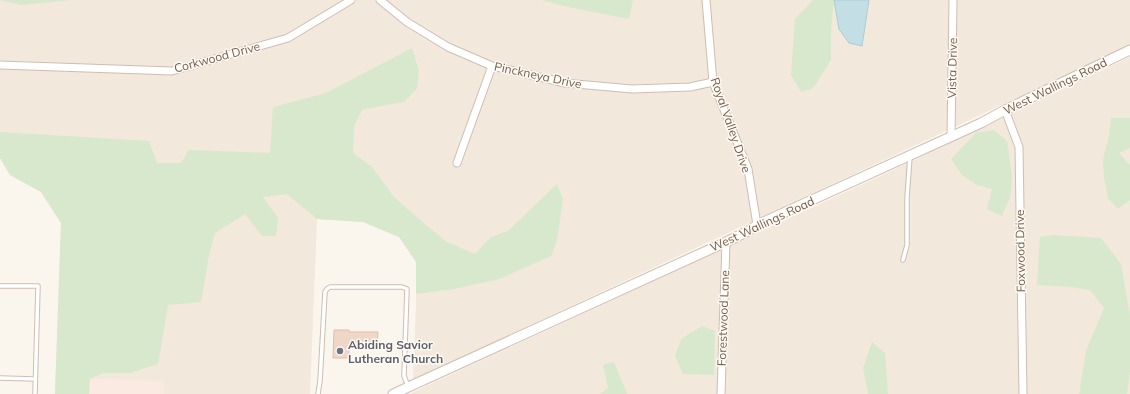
<svg xmlns="http://www.w3.org/2000/svg" width="1130" height="394" font-family="Mulish,sans-serif">
<rect width="100%" height="100%" fill="#fbf6ed"/>
<!-- residential -->
<path fill="#f2e8dc" d="M0,0H1130V45L413,380L416,305V262L399,237L363,222L317,219L310,394H164V382L90,379L89,394H55L61,223L41,192L10,175L0,158Z
M1130,57V394H409L889,172Z"/>
<!-- commercial -->
<path fill="#faeae2" d="M90,379L164,381V394H89Z"/>
<!-- green -->
<path fill="#d7e8cc" d="M0,0H71L21,5Z
M541,0H633L629,19L573,8Z
M813,0H834L831,31V60L813,88L801,92L791,75L795,19Z
M412,48L419,71L417,88L404,102L386,105L362,110L354,126L353,153L372,167L394,197L426,225L447,242L475,254L491,237L508,231L557,184L563,199L557,240L551,256L499,279L454,289L416,294V262L399,237L363,222L317,219L287,194L263,197L278,218L276,236H262L245,214L215,233L209,255L201,302L168,305L158,364L130,373H103L90,379L89,394H55L61,223L41,192L10,175L0,158V132L149,141L157,163H181L189,150L270,153L273,107L326,93Z
M1111,118H1130V148L1119,153L1130,165V200L1118,209L1108,198L1104,177L1103,159L1109,136Z
M994,130L1007,141L1012,176L1010,197L1002,216L987,209L992,189L977,185L962,175L951,159L976,133Z
M1054,235L1101,238L1121,264L1130,316V371L1127,394H1079L1086,351L1104,308L1090,290L1071,287L1037,285L1040,237Z
M702,326L715,331L714,375L683,374L675,356L681,339Z
M872,342L885,353L888,394H868L863,368Z
M614,362L627,394H600L608,388L603,365Z"/>
<!-- water -->
<path fill="#c3dee4" stroke="#aacdd4" d="M834,0H869L862,46L849,43L839,29Z"/>
<!-- building -->
<path fill="#eed7c7" stroke="#dfbea9" d="M334,330H349V332H378L377,345L349,344V358H333Z"/>
<g fill="none" stroke-linecap="round" stroke-linejoin="round">
<!-- service casing -->
<g stroke="#cdbeb3" stroke-width="5.5">
<path id="service" d="M903,260L907,245V198L910,156
M0,286H38L35,394
M0,378L35,379
M318,394L320,381L325,292L327,289L330,287H402L407,289L404,376L408,386"/>
</g>
<!-- minor casing -->
<g stroke="#cdbeb3" stroke-width="9">
<path id="minor" d="M380,0L407,22L448,47L492,66L565,83L632,89L690,87L713,82
M706,0L713,82L748,169L757,225
M0,65L172,71L288,38L351,0
M1005,110L1019,147L1023,394
M951,136L953,0
M457,163L492,66
M721,394L726,242"/>
</g>
<!-- tertiary casing -->
<g stroke="#cdbeb3" stroke-width="11">
<path id="tertiary" d="M393,394L726,242L748,231L757,225L981,123L1005,110L1130,50"/>
</g>
<!-- service -->
<use href="#service" stroke="#fff" stroke-width="3.5"/>
<!-- minor -->
<use href="#minor" stroke="#fff" stroke-width="7"/>
<!-- tertiary -->
<use href="#tertiary" stroke="#fff" stroke-width="9"/>
</g>
<!-- markers -->
<circle fill="#6b7280" stroke="#fefaf3" stroke-width="1.5" cx="340" cy="351" r="4"/>
<g text-anchor="middle" dominant-baseline="central" stroke-width="3" stroke-linejoin="round" paint-order="stroke">
<!-- street labels -->
<g font-size="12" fill="#755e51" stroke="#fefaf3">
<text transform="translate(217 57) rotate(-15)">Corkwood Drive</text>
<text transform="translate(952 68) rotate(-89)">Vista Drive</text>
<text transform="translate(538 75) rotate(12)">Pinckneya Drive</text>
<text transform="translate(1055 86) rotate(-26)">West Wallings Road</text>
<text transform="translate(731 125) rotate(71)">Royal Valley Drive</text>
<text transform="translate(762 224) rotate(-25)">West Wallings Road</text>
<text transform="translate(1020 251) rotate(-91)">Foxwood Drive</text>
<text transform="translate(723 318) rotate(-88)">Forestwood Lane</text>
</g>
<!-- worship labels -->
<g font-size="12" font-weight="bold" fill="#5b616d" stroke="#fefaf3" text-anchor="start">
<text x="348" y="344">Abiding Savior<tspan x="348" dy="14">Lutheran Church</tspan></text>
</g>
</g>
</svg>
